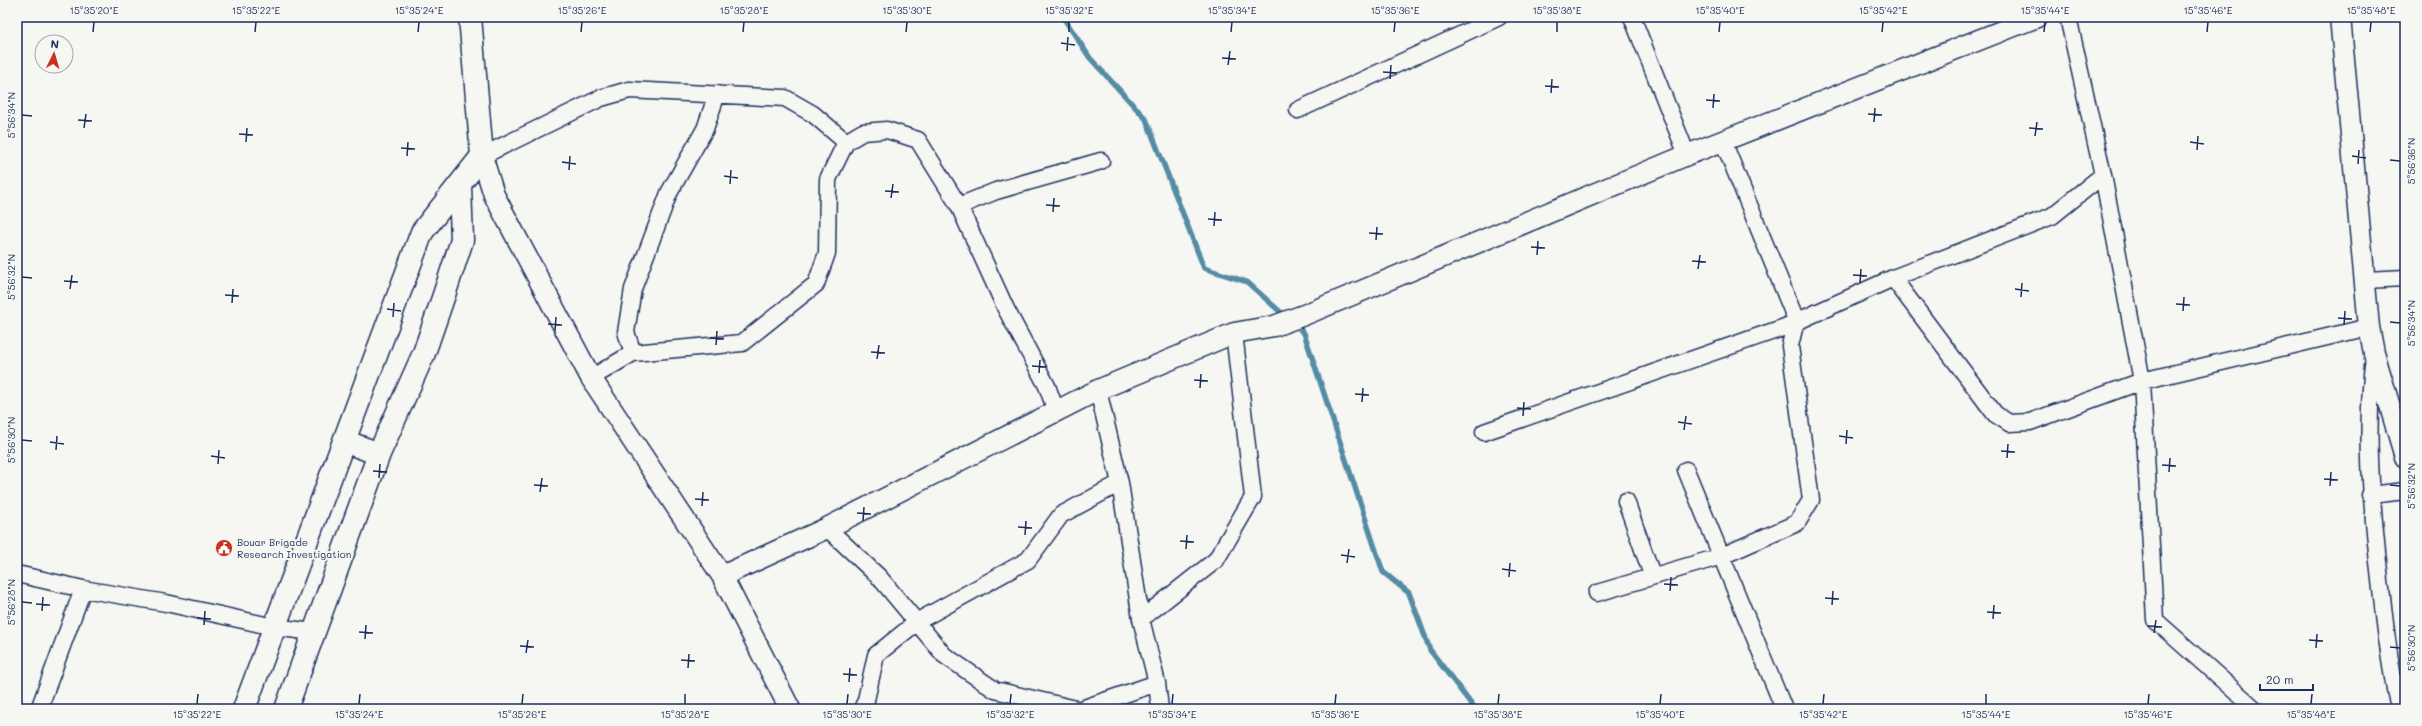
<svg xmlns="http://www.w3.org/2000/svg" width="2422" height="726" font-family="Mali,sans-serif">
<rect width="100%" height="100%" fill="#f6f6f2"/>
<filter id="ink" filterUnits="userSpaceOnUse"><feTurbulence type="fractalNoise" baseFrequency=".025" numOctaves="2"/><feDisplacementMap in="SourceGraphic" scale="8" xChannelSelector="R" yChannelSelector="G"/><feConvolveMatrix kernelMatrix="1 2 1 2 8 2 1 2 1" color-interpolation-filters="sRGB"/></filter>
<g filter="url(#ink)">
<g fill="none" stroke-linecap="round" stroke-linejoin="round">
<!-- stream -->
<path stroke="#538ca4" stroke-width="5.5" d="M1063,17L1090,58L1146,119L1204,268L1247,282L1286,317
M1293,323L1304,333L1383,572L1409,593L1430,650L1475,709"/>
<!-- minor casing -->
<g stroke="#1b2f5e" stroke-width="19">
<path id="minor" d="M1632,17L1687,155
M2068,17L2103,175L2142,381L2155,620L2255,709
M1298,110L1499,17
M482,156L601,98L629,90L785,98L813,114L846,142
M959,206L996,191L1101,161
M1893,278L1995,414L2009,423L2030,422L2142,381L2369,327
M2366,280L2405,278
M633,353L626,332L633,289L669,193L705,129L717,94
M2374,356C2365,428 2371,499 2379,571C2384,617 2389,663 2399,709
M591,378L633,353L742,343L816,284L827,253L828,179L846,142L863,132L887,130L918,140L959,206L1006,309L1047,386L1056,411
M1098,390L1120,483L1141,619L1157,683L1160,709
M1484,432L1785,327L1893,278L2052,216L2103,175
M1686,470L1784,709
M2370,495L2405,491
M1626,501L1652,575
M827,528L880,578L944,655L995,690L1076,709
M17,574L83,589L166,603L274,627L313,632
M1597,593L1722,556L1797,523L1811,500L1790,346L1796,320L1723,141
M1141,619L1216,560L1253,497L1234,333
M39,709L83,589
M862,709L866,700L876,655L918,621L1028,560L1061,515L1120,483
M1081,709L1157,683"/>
</g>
<!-- tertiary casing -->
<g stroke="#1b2f5e" stroke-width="23">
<path id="tertiary" d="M2340,17L2369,327L2374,353L2405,457
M482,156L494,195L591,378L722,576L790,709
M722,576L827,528L1098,390L1234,333L1274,326L1304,315L1687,155L2037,17"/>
</g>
<!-- secondary casing -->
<g stroke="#1b2f5e" stroke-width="25">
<path id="secondary" d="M344,441L379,454
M244,709L422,232L482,156L470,17
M286,709L379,454L424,353L444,295L462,240L460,186"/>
</g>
<!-- minor -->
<use href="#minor" stroke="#f6f6f2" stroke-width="16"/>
<!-- tertiary -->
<use href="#tertiary" stroke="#f6f6f2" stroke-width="20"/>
<!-- secondary -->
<use href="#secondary" stroke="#f6f6f2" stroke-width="22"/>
</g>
</g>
<!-- ticks -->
<path fill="none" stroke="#1b2f5e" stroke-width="1.5" d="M93,32L94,22M255,32L256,22M418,32L419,22M581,32L582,22M743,32L744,22M906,32L907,22M1069,32V22M1231,32L1232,22M1394,32L1395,22M1557,32V22M1719,32L1720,22M1882,32L1883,22M2044,32L2045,22M2207,32L2208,22M2370,32L2371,22M1061,43L1075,45M1067,51L1068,37M1222,58L1236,59M1228,65L1230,51M1383,72L1397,73M1390,79L1391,65M1545,86L1559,87M1551,93L1552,79M1706,100L1720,101M1713,108L1714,94M1868,114L1882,115M22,115L32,116M78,120L92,121M1874,122L1875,108M84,128L86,114M2029,128L2043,129M239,134L253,135M2035,136L2037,122M246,142L247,128M2190,142L2204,144M401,148L415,149M2197,150L2198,136M407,156L408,142M2352,156L2366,158M2390,160L2400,161M562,162L576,164M2358,164L2359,150M569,170L570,156M724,176L738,178M730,184L731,170M885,191L899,192M891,198L893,184M1046,205L1060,206M1053,212L1054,198M1208,219L1222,220M1214,226L1215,212M1369,233L1383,234M1376,240L1377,227M1531,247L1545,248M1537,255L1538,241M1692,261L1706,262M1698,269L1700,255M1853,275L1867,276M22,277L32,278M64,281L78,282M1860,283L1861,269M70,289L72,275M2015,289L2029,291M225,295L239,296M2021,297L2022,283M232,303L233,289M2176,304L2190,305M387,309L401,311M2183,311L2184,297M393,317L394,303M2338,318L2352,319M2390,322L2400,323M548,324L562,325M2344,325L2345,311M555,331L556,317M710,338L724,339M716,345L717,331M871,352L885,353M877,359L879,345M1032,366L1046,367M1039,373L1040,360M1194,380L1208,381M1200,388L1201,374M1355,394L1369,395M1362,402L1363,388M1517,408L1531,409M1523,416L1524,402M1678,422L1692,424M1684,430L1686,416M1839,436L1853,438M22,440L32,441M50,442L64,444M1846,444L1847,430M56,450L57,436M2001,451L2015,452M211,456L225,458M2007,458L2008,444M218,464L219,450M2162,465L2176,466M373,471L387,472M2169,472L2170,458M379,478L380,464M2324,479L2338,480M534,485L548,486M2390,485L2400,486M2330,486L2331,472M540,492L542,478M695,499L709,500M702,506L703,492M857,513L871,514M863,521L864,507M1018,527L1032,528M1025,535L1026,521M1180,541L1194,542M1186,549L1187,535M1341,555L1355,557M1347,563L1349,549M1502,569L1516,571M1509,577L1510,563M1664,584L1678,585M1670,591L1671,577M1825,598L1839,599M22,602L32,603M36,604L50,605M1832,605L1833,591M42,611L43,597M1987,612L2001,613M197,618L211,619M1993,619L1994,605M204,625L205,611M2148,626L2162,627M359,632L373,633M2154,633L2156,620M365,639L366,625M2309,640L2323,641M520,646L534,647M2390,647L2400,648M2316,648L2317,634M526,653L528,640M681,660L695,661M688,668L689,654M843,674L857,675M849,682L850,668M197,704L198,694M359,704L360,694M522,704L523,694M685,704V694M847,704L848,694M1010,704L1011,694M1172,704L1173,694M1335,704L1336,694M1498,704L1499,694M1660,704L1661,694M1823,704L1824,694M1986,704V694M2148,704L2149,694M2311,704L2312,694"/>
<!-- icons -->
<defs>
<g id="civic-disc" transform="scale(0.9)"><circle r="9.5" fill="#c8321e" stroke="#f6f6f2"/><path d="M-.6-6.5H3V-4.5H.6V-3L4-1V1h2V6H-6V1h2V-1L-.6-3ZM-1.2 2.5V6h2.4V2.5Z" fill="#fff"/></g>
</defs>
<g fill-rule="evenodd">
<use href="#civic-disc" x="224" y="548"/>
</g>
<g text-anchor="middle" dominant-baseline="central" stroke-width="4" stroke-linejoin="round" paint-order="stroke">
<!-- poi labels -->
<g font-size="10" fill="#1b2f5e" stroke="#f6f6f2" text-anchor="start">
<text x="237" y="542">Bouar Brigade<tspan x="237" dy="12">Research Investigation</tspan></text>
</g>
</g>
<!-- margin -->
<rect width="2422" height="726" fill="none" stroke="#f6f6f2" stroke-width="44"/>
<!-- north arrow -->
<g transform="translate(54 54) rotate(5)"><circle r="19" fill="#f6f6f2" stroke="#9ea6b7"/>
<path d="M0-3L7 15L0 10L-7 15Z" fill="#c8321e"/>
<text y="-6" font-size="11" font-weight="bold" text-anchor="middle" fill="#1b2f5e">N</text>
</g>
<!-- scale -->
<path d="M2260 684v6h53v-6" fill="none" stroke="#1b2f5e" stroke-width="2"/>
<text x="2266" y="684" font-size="12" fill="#1b2f5e" stroke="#f6f6f2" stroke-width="3" paint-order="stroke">20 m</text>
<rect x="22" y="22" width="2378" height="682" fill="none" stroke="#1b2f5e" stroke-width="1.5"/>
<g font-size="10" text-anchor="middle" fill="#1b2f5e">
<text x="94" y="14">15°35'20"E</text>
<text x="256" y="14">15°35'22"E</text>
<text x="419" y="14">15°35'24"E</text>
<text x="582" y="14">15°35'26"E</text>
<text x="744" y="14">15°35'28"E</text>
<text x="907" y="14">15°35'30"E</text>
<text x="1069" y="14">15°35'32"E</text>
<text x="1232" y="14">15°35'34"E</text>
<text x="1395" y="14">15°35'36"E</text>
<text x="1557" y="14">15°35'38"E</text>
<text x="1720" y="14">15°35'40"E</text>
<text x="1883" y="14">15°35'42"E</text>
<text x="2045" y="14">15°35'44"E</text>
<text x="2208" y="14">15°35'46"E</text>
<text x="2371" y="14">15°35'48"E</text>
<text transform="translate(11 115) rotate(-90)" y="4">5°56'34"N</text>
<text transform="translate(2411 161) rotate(-90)" y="4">5°56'36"N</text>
<text transform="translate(11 277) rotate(-90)" y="4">5°56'32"N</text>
<text transform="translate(2411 323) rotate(-90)" y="4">5°56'34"N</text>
<text transform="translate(11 440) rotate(-90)" y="4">5°56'30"N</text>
<text transform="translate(2411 486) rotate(-90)" y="4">5°56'32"N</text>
<text transform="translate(11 602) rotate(-90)" y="4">5°56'28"N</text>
<text transform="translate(2411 648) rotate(-90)" y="4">5°56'30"N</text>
<text x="197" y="718">15°35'22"E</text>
<text x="359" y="718">15°35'24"E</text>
<text x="522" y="718">15°35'26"E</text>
<text x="685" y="718">15°35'28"E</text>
<text x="847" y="718">15°35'30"E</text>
<text x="1010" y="718">15°35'32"E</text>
<text x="1172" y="718">15°35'34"E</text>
<text x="1335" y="718">15°35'36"E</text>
<text x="1498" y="718">15°35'38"E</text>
<text x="1660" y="718">15°35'40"E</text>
<text x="1823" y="718">15°35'42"E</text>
<text x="1986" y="718">15°35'44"E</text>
<text x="2148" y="718">15°35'46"E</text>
<text x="2311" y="718">15°35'48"E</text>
</g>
</svg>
